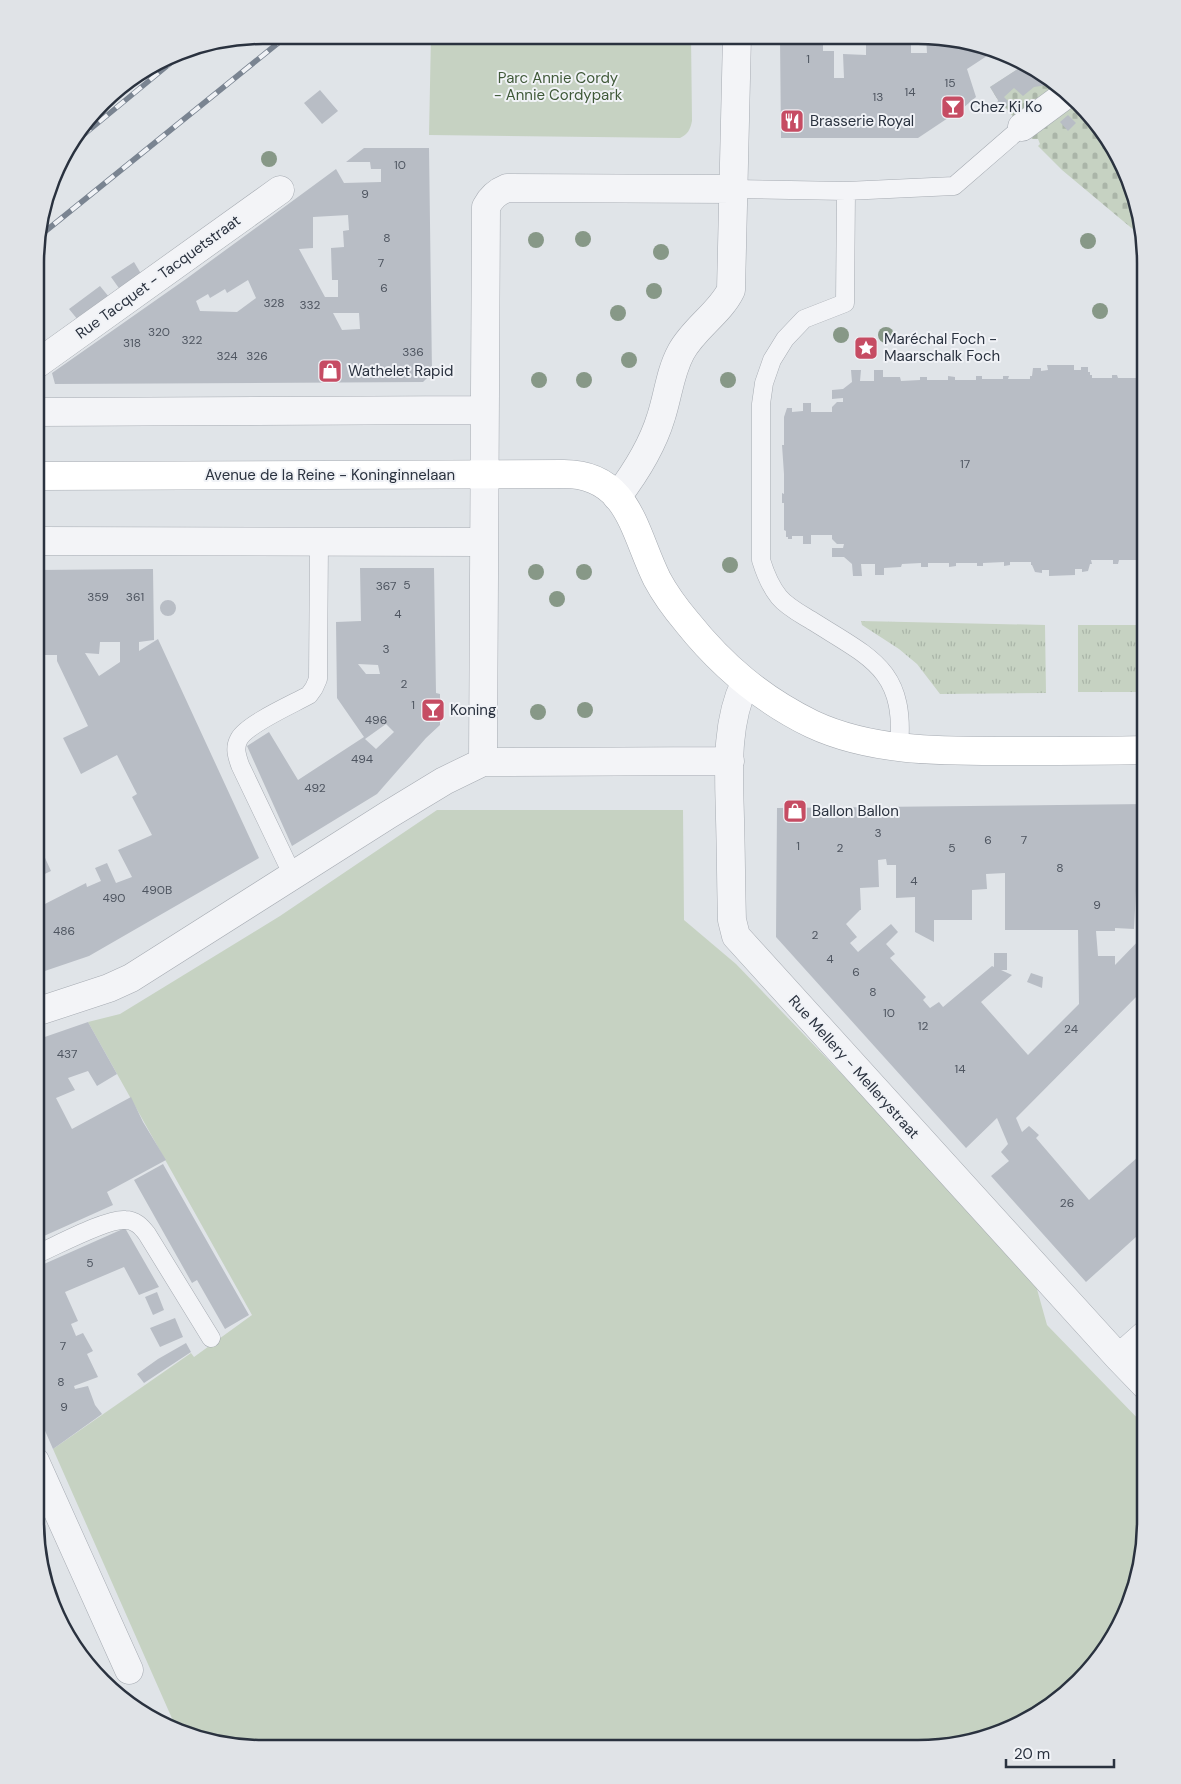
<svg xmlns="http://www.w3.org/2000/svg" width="1181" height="1784" font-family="'DM Sans',sans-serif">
<defs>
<pattern id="grass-tufts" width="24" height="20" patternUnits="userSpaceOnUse" patternTransform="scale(1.25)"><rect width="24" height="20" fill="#c6d2c2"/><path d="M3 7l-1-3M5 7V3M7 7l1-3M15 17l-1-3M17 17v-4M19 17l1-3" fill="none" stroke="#aab5a8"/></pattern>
<pattern id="cemetery-stones" width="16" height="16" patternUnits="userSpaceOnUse" patternTransform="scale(1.25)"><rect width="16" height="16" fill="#c6d2c2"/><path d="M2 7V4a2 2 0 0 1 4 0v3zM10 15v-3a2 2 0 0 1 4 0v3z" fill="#aab5a8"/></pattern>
</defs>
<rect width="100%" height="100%" fill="#e0e4e8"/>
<!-- grass -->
<path fill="url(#grass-tufts)" d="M861,621L1045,625L1046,693L940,694L917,664L899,649L862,625Z
M1078,625H1146V692H1078Z"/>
<!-- cemetery -->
<path fill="url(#cemetery-stones)" d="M1026,64L1057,82L1099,124L1129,175L1141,236L1062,170L1038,146L1040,144L1038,139H1032L1005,107L1001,108L998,105V100L990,87Z"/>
<!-- green -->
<path fill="#c6d2c2" d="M431,35L691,36L692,121C690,130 688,134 680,138L429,135Z
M437,810H683L684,920L736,964L886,1120L1035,1282L1047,1325L1146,1427L1145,1537L1134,1595L1108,1648L1068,1693L1006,1732L919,1749L233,1747L178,1732L53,1449L191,1353L194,1357L252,1315L88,1022L120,1014L280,916Z"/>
<!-- building -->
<path fill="#b8bdc5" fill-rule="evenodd" d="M780,37H823V51H834V78H844L843,54L866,55V37H911V53H927L926,37H949L996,50L967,69L976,97L963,108L918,138H781Z
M1009,54L1053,80L1047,85L1034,87L1023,96L1014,88L1004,97L1008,101L1007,106L1001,108L997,104L998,100L990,87L1019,68Z
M320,90L338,111L322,124L304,103Z
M1068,115L1076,123L1068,131L1060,122Z
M364,148H429L432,373L423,382L55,384L52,373L186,279L336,169L344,183L381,182V169H371L370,162H346ZM348,215L349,230L343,231L344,247L331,248L332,280H338V297H325L299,249L313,248V217ZM248,280L256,298L237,312L200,311L196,301L208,294L210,298L225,289L227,293ZM333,313H359L360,329L342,330Z
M134,262L143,277L121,291L111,277Z
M100,286L109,297L78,320L69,309Z
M1047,365H1074V370H1081V367H1088V372H1090V375H1092V378H1112V375H1117L1118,378H1139V374H1144V378H1146L1145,564H1140V560H1119L1118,564H1113V560H1091L1092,564H1090L1088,571L1082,572V569H1075V575L1049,576V570H1042V573L1035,572L1032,565H1031V562H1010V565L1004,566V562L983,563V566H977V563H956V566L949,567V563H928V567H921V563L902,564L901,567L884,568V575H875V564H861L862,576H853L852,564L844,557H832V548H843L844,544H837L832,539V535H811V544H803V536H792V539H788V537H786V531L784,530V503H782V493L784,494V474L782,445H784V417L787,408H792V412L803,411V403H811V412H832V407L837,402H843V398L832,399V390L843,389L852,382L851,370H861L860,381H874V370H883V377H900L901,381L920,380V377H927V380H948V376L955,377V380H976V376H982V379H1003V376H1009L1008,379H1030V376H1032L1033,368H1041V371L1048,370Z
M360,568H434L436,693L440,694V725L426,738L377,794L292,846L247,746L269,732L298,780L364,737L337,698L336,622L361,621ZM358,664L378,665L380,674H366ZM386,724L394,732L376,749L365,739Z
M153,569L154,640L139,642V651L158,639L259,858L89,956L36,974V901L39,907L86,883L87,887L101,881L95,868L107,863L116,883L132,877L118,850L152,835L132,797L137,794L117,755L81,774L63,738L88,726L57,661V655H36V570ZM100,642H120V662L99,676L85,653L99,654Z
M160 608a8 8 0 1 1 16 0a8 8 0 1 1-16 0Z
M1146,804V891H1136L1134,929L1115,928V931H1096L1098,956H1115V965L1146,933V987L1016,1118L1022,1132L1029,1126L1039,1135L1036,1138L1089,1200L1146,1150V1228L1086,1282L991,1176L1009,1161L1001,1152L1008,1144L997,1118L966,1148L776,937L777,808ZM886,859L887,865H896V898L915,897V932L934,942V920H972V890L987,889L986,874L1005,873V930H1078L1079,1004L1028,1055L981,1002L1012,975L1001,970H1007V953H994V967L992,966L943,1007L939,1002L930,1008L923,1000L926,997L890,958L895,954L886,944L898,932L891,924L858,952L850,943L857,937L846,924L860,910H861L860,888L879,887L878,860Z
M36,838L51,871L36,878Z
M1031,973L1043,977L1042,988L1027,982Z
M88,1022L117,1074L97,1086L88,1071L68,1078L75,1090L56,1098L72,1129L131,1097L143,1122L166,1160L107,1192L113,1205L35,1240L36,1168L38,1167L36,1161V1040Z
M163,1164L249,1315L225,1329L197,1280L192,1283L134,1180Z
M125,1228L159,1287L139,1295L124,1267L65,1292L78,1321L71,1324L76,1336L83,1333L93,1351L87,1354L98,1377L74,1386L75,1389L88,1386L95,1405L102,1414L53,1449L35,1408V1268Z
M157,1292L164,1310L153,1315L145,1297Z
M175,1318L183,1337L160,1347L150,1328Z
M186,1343L191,1352L144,1383L137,1374L158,1359Z"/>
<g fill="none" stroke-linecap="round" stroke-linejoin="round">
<!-- lane casing -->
<g stroke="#a6abb2" stroke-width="19">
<path id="lane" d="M734,189L846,191L954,186L1022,127
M846,191L845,303L804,319L785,339L772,360L764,383L761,404V560C765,573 770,586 779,597C788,608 803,615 814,622C871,658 906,670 899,747
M293,876L240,765C237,756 234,748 239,739C247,724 293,704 309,695L314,688L318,679L319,542
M35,1255C54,1247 107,1218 125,1220C135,1220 141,1226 147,1234L211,1338"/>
</g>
<!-- street casing -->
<g stroke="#a6abb2" stroke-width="29">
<path id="street" d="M1022,127L1068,93
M37,364L280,190
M37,412L484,410
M617,497C636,472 652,447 661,417C668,396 670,372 681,352C694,328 720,313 731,290L737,36
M37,541L484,542
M745,683C725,724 729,774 730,819C731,853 731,886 732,920L736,936L1119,1358L1146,1386
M483,762L486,207C491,197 497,192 507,188L734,189
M36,1012L109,988L131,978L388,815L444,781L483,762L730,761
M1119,1358L1146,1334
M35,1461L129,1670"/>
</g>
<!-- secondary casing -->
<g stroke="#a6abb2" stroke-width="29">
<path id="secondary" d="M37,476L564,474C629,474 634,533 657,579C665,594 676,609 687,622C722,666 761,699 812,724C874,753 947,751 1013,751C1057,751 1102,751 1146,750"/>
</g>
<!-- lane -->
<use href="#lane" stroke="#f3f4f7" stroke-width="18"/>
<!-- street -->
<use href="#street" stroke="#f3f4f7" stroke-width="28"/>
<!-- secondary -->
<use href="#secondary" stroke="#fff" stroke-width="28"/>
<!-- rail casing -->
<g stroke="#7a8491" stroke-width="5.5">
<path id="rail" d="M65,150L190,47
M37,238L288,35"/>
</g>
<!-- rail -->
<use href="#rail" stroke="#f0f2f6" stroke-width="4" stroke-dasharray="11" stroke-linecap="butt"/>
</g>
<!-- trees -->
<g fill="#879887">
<circle cx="269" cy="159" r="8"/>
<circle cx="583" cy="239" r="8"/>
<circle cx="536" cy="240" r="8"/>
<circle cx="1088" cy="241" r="8"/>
<circle cx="661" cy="252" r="8"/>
<circle cx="654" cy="291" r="8"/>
<circle cx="1100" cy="311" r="8"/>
<circle cx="618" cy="313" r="8"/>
<circle cx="841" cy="335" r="8"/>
<circle cx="886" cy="335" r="8"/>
<circle cx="629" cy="360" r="8"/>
<circle cx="539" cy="380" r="8"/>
<circle cx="584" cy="380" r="8"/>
<circle cx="728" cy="380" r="8"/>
<circle cx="730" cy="565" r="8"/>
<circle cx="536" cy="572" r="8"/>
<circle cx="584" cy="572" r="8"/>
<circle cx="557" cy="599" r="8"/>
<circle cx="585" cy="710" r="8"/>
<circle cx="538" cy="712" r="8"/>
</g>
<!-- icons -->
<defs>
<g id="bar-square" transform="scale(1.25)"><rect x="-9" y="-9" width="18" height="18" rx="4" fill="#c64c63" stroke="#f0f2f6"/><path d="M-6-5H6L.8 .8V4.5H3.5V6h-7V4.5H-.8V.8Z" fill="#fff"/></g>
<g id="restaurant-square" transform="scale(1.25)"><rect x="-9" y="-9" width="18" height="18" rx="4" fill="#c64c63" stroke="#f0f2f6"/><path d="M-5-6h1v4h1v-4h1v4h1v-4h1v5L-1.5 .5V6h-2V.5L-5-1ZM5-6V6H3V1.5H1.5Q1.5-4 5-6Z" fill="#fff"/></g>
<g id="sight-square" transform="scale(1.25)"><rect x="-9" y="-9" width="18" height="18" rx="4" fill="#c64c63" stroke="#f0f2f6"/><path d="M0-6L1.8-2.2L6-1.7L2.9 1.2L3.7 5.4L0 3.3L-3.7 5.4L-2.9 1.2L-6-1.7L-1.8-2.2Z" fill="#fff"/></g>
<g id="shop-square" transform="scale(1.25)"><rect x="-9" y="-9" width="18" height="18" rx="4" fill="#c64c63" stroke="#f0f2f6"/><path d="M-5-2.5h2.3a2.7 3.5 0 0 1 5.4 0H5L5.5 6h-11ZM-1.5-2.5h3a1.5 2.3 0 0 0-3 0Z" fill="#fff"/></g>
</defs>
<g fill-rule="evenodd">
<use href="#bar-square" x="953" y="107"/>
<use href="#restaurant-square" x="792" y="121"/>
<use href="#sight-square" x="866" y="348"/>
<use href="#shop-square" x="330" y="371"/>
<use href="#bar-square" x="433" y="710"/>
<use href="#shop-square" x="795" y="811"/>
</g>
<g text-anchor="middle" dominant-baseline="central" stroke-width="4" stroke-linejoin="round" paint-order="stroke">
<!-- number labels -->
<g font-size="12" fill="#4e5560">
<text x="808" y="59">1</text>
<text x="950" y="83">15</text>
<text x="910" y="92">14</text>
<text x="878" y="97">13</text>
<text x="400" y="165">10</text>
<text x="365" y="194">9</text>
<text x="387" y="238">8</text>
<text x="381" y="263">7</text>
<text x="384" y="288">6</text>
<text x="274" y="303">328</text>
<text x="310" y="305">332</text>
<text x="159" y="332">320</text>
<text x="192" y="340">322</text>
<text x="132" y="343">318</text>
<text x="413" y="352">336</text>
<text x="227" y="356">324</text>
<text x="257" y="356">326</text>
<text x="965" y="464">17</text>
<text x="407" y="585">5</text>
<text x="386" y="586">367</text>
<text x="98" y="597">359</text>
<text x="135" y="597">361</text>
<text x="398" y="614">4</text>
<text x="386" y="649">3</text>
<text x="404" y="684">2</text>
<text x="413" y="705">1</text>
<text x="376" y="720">496</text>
<text x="362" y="759">494</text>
<text x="315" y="788">492</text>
<text x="878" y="833">3</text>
<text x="988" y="840">6</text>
<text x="1024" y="840">7</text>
<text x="798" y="846">1</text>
<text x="840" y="848">2</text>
<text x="952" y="848">5</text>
<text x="1060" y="868">8</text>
<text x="914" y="881">4</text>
<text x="157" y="890">490B</text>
<text x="114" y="898">490</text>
<text x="1097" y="905">9</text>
<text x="64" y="931">486</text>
<text x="815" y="935">2</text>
<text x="830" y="959">4</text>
<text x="856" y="972">6</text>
<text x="873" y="992">8</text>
<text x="889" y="1013">10</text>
<text x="923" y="1026">12</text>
<text x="1071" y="1029">24</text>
<text x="67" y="1054">437</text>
<text x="960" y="1069">14</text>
<text x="1067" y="1203">26</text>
<text x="90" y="1263">5</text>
<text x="63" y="1346">7</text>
<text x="61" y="1382">8</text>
<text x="64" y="1407">9</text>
</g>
<!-- park labels -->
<g font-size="15" fill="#3f5938" stroke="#f0f2f6">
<text x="558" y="78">Parc Annie Cordy<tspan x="558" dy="17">- Annie Cordypark</tspan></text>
</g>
<!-- poi labels -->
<g font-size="15" fill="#2a323f" stroke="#f0f2f6" text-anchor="start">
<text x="970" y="107">Chez Ki Ko</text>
<text x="810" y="121">Brasserie Royal</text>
<text x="884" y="339">Maréchal Foch -<tspan x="884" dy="17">Maarschalk Foch</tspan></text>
<text x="348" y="371">Wathelet Rapid</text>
<text x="450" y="710">Koning</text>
<text x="812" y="811">Ballon Ballon</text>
</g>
<!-- street labels -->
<g font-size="15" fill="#2a323f" stroke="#f0f2f6">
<text transform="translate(158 277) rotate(-36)">Rue Tacquet - Tacquetstraat</text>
<text x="330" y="475">Avenue de la Reine - Koninginnelaan</text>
<text transform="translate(854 1067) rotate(48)">Rue Mellery - Mellerystraat</text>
</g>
</g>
<!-- crop -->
<path d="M0 0H1181V1784H0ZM263 44H918A219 219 0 0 1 1137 263V1521A219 219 0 0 1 918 1740H263A219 219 0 0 1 44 1521V263A219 219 0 0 1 263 44Z" fill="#e0e3e7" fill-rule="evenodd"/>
<path fill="none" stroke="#2a323f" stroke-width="2.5" d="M263 44H918A219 219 0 0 1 1137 263V1521A219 219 0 0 1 918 1740H263A219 219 0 0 1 44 1521V263A219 219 0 0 1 263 44Z"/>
<!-- scale -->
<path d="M1006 1759v8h108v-8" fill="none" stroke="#2a323f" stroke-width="2.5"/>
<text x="1014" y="1759" font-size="15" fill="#2a323f" stroke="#f0f2f6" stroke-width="4" paint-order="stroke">20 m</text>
</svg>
